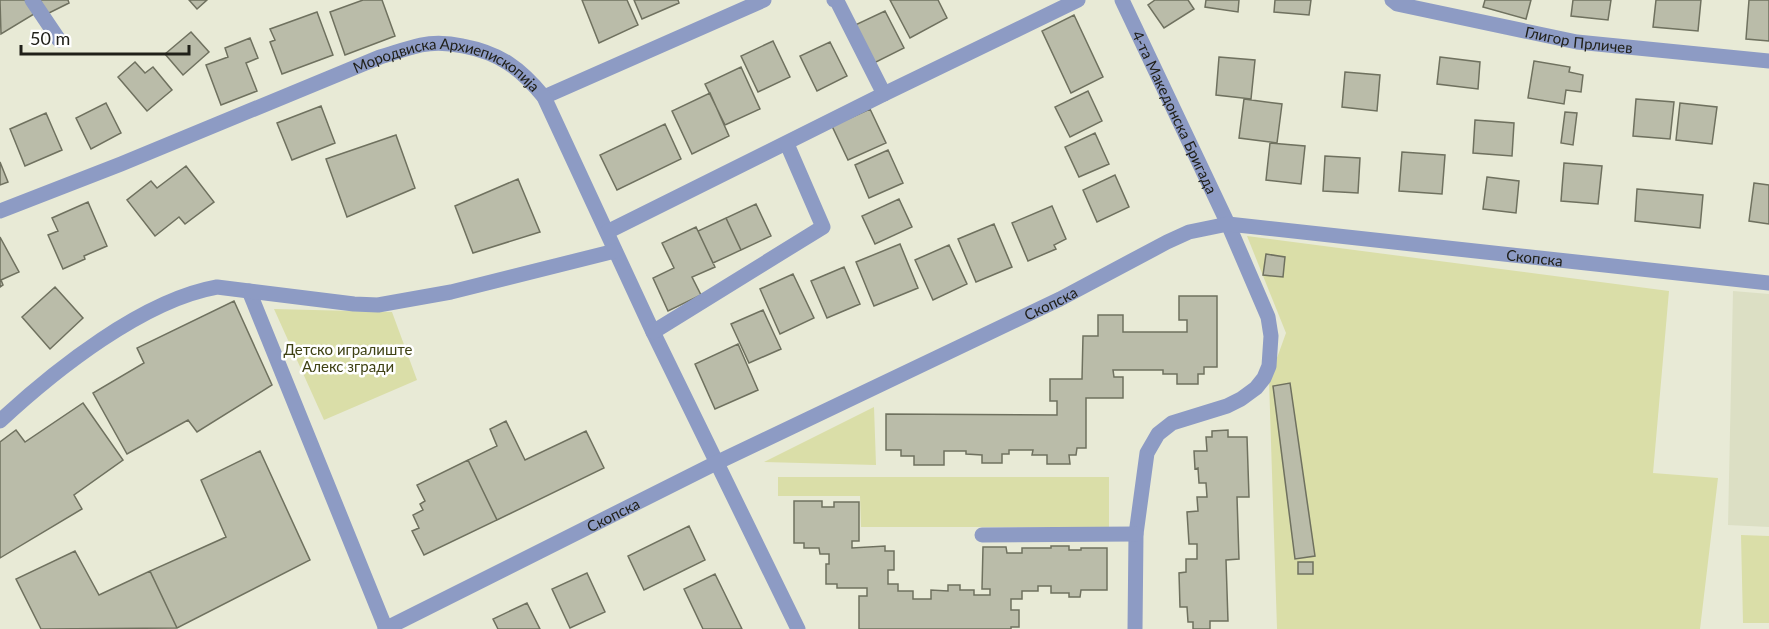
<svg xmlns="http://www.w3.org/2000/svg" width="1769" height="629" font-family="Lato,sans-serif">
<rect width="100%" height="100%" fill="#e8ead6"/>
<!-- built -->
<path fill="#dcdfc4" d="M1733,291L1769,294V527L1728,525Z"/>
<!-- green -->
<path fill="#dadea8" d="M1247,236L1669,291L1653,473L1718,478L1700,629H1277L1269,380L1286,333Z
M274,309L392,312L417,380L324,420Z
M874,407L876,465L764,462Z
M778,477H1109V527H861L860,496H778Z
M1741,535L1769,536V623H1743Z"/>
<!-- building -->
<path fill="#babca9" stroke="#6f715f" stroke-width="1.5" d="M0,0H25L34,14L1,34Z
M40,0H68L69,3L47,14Z
M189,0H207L197,9Z
M363,0H382L395,36L345,55L330,12Z
M582,0H627L638,25L599,43Z
M634,0H678L679,3L642,19Z
M890,0H938L947,18L910,38Z
M1155,0H1188L1194,9L1164,28L1148,5Z
M1206,0H1239L1238,12L1205,7Z
M1275,0H1311L1309,15L1274,12Z
M1485,0H1531L1526,19L1483,7Z
M1573,0H1611L1608,20L1571,16Z
M1656,0H1701L1698,31L1653,27Z
M1749,0H1769V41L1746,39Z
M885,11L904,48L872,64L853,26Z
M317,12L333,55L282,74L270,42L275,40L270,29Z
M1074,15L1103,77L1071,93L1042,31Z
M191,32L209,52L183,75L165,54Z
M250,38L258,58L246,63L257,91L221,105L206,65L228,57L225,48Z
M773,41L790,77L758,92L741,56Z
M830,42L847,76L817,91L800,56Z
M1219,57L1255,60L1251,99L1216,95Z
M1440,57L1480,62L1478,89L1437,84Z
M1534,61L1570,67L1569,72L1583,75L1581,92L1566,90L1564,104L1528,98Z
M135,62L145,73L153,67L172,90L147,111L118,77Z
M741,67L760,109L725,125L705,84Z
M1345,72L1380,75L1377,111L1342,107Z
M1088,91L1102,121L1070,137L1055,107Z
M710,93L729,136L692,154L672,111Z
M1244,99L1282,104L1277,143L1239,138Z
M1636,99L1674,102L1670,139L1633,136Z
M106,103L121,133L91,149L76,118Z
M1680,103L1717,107L1712,144L1676,140Z
M321,106L335,143L292,160L277,123Z
M870,109L886,143L848,160L832,126Z
M1565,112L1577,113L1573,145L1561,143Z
M46,113L62,150L25,166L10,129Z
M1475,120L1514,123L1512,156L1473,153Z
M665,124L681,159L617,190L600,155Z
M1095,133L1109,164L1079,177L1065,147Z
M396,135L415,188L347,217L326,159Z
M1270,143L1305,146L1301,184L1266,180Z
M888,150L903,183L869,198L855,165Z
M1402,152L1445,155L1442,194L1399,191Z
M1325,156L1360,158L1358,193L1323,191Z
M0,162L8,182L0,185Z
M1564,163L1602,166L1598,204L1561,201Z
M186,166L214,202L185,224L179,217L155,236L127,200L151,181L157,188Z
M1115,175L1129,207L1097,222L1083,190Z
M1487,177L1519,181L1516,213L1483,209Z
M518,179L540,232L473,253L455,206Z
M1754,183L1769,185V224L1749,221Z
M1637,189L1703,195L1700,228L1635,221Z
M899,199L912,227L875,244L862,216Z
M88,202L107,246L84,256L85,259L63,269L48,235L58,231L52,218Z
M756,204L771,236L741,250L726,218Z
M1052,206L1066,239L1054,245L1056,249L1028,261L1012,223Z
M726,218L741,250L713,263L698,231Z
M994,224L1012,267L976,282L958,239Z
M696,227L715,267L692,277L701,295L668,311L653,278L674,268L662,243Z
M0,237L19,272L1,280L3,285L0,287Z
M900,244L918,288L874,306L856,262Z
M949,245L967,284L933,300L915,260Z
M1266,254L1285,257L1283,277L1263,275Z
M844,267L860,304L827,318L811,281Z
M793,274L814,318L780,334L760,289Z
M55,287L83,318L50,349L22,317Z
M1179,296H1217V367H1204V374H1198V384H1177V374H1163V370H1113L1114,377H1123V398H1086V448H1077L1076,455H1069L1070,464H1047V455H1032L1033,450H1009V454H1002V463H982V455L966,454V451H944V465H914V456H901V450H886V414L1057,415V401H1050V379H1082L1083,336H1098V315H1123V332H1187V320H1179Z
M234,301L272,385L197,432L188,420L127,454L93,393L144,363L137,348Z
M763,310L781,349L749,363L731,324Z
M738,344L758,390L715,409L695,364Z
M1290,383L1315,556L1295,559L1273,386Z
M83,403L123,460L74,495L82,509L0,558V442L16,430L25,442Z
M506,421L525,460L586,431L604,468L497,520L468,460L497,446L490,429Z
M1228,430V437H1247L1249,497H1237L1239,559L1226,560L1228,621H1210V629H1193V622H1188L1187,607H1180L1179,573L1186,572V559H1197V544H1189L1187,512L1198,511L1197,497H1207L1206,483H1199L1198,468L1195,469L1194,451H1207L1206,437H1212V431Z
M260,451L310,560L177,628L150,571L226,537L201,480Z
M468,460L497,520L424,555L412,531L419,528L413,515L423,510L420,504L425,501L417,485Z
M794,501H822V507H834V502H859V541H852V548L885,546V551H894V570H888V584H898V591H913V599H931V590L948,591V585H960V590H974V595H990V589H982L983,547H1006L1007,553H1022V548H1051V546H1069V550H1081V548H1107V590H1081L1080,597H1069V593H1051V586H1038V591H1022V599H1011V610H1019V627H1011V629H859V596H867V588H837V584H826V564H829V554H820L819,548H804V543H794Z
M689,526L705,560L644,590L628,556Z
M75,551L99,595L150,571L177,628L41,629L16,579Z
M1298,562H1313V574H1298Z
M587,573L605,612L570,628L552,589Z
M715,574L742,629H703L684,589Z
M527,603L540,629H498L493,619Z"/>
<g fill="none" stroke-linecap="round" stroke-linejoin="round">
<!-- minor -->
<g stroke="#8d9bc4" stroke-width="15">
<path d="M32,0L59,40"/>
<path d="M834,0L837,1L884,94"/>
<path id="s1" d="M1122,0L1228,224L1268,317L1271,336L1269,366L1264,378L1256,388L1241,399L1227,406L1172,423L1158,434L1147,453L1136,534L1135,629"/>
<path id="s2" d="M1392,0L1397,4L1577,42L1769,61"/>
<path d="M544,97L764,0"/>
<path id="s3" d="M0,211L121,164L380,57C394,53 407,48 421,45C435,42 449,43 463,46C500,53 520,68 544,97L653,332L798,629"/>
<path d="M607,232L884,94L1078,0"/>
<path d="M249,291L386,629"/>
<path d="M653,332L823,227L787,144"/>
<path d="M0,421C55,370 143,300 217,287L354,304L378,305L451,292L615,251"/>
<path d="M982,535L1136,534"/>
<path id="s4" d="M385,629L716,463L1060,299L1167,242L1189,232L1228,224L1769,283"/>
</g>
</g>
<g text-anchor="middle" dominant-baseline="central" stroke-width="5" stroke-linejoin="round" paint-order="stroke">
<!-- street labels -->
<g font-size="15" fill="#202019" stroke="#fff">
<text stroke="none"><textPath href="#s2" startOffset="192">Глигор Прличев</textPath></text>
<text stroke="none"><textPath href="#s3" startOffset="482">Мородвиска Архиепископија</textPath></text>
<text stroke="none"><textPath href="#s1" startOffset="124">4-та Македонска Бригада</textPath></text>
<text stroke="none"><textPath href="#s4" startOffset="1245">Скопска</textPath></text>
<text stroke="none"><textPath href="#s4" startOffset="741">Скопска</textPath></text>
<text stroke="none"><textPath href="#s4" startOffset="255">Скопска</textPath></text>
</g>
<!-- park labels -->
<g font-size="15" fill="#3f4214" stroke="#fff">
<text x="348" y="349">Детско игралиште<tspan x="348" dy="17">Алекс згради</tspan></text>
</g>
</g>
<!-- scale -->
<path d="M21 45v9h168v-9" fill="none" stroke="#202019" stroke-width="3"/>
<text x="30" y="45" font-size="18" fill="#202019" stroke="#ffffff" stroke-width="4.5" paint-order="stroke">50 m</text>
</svg>
